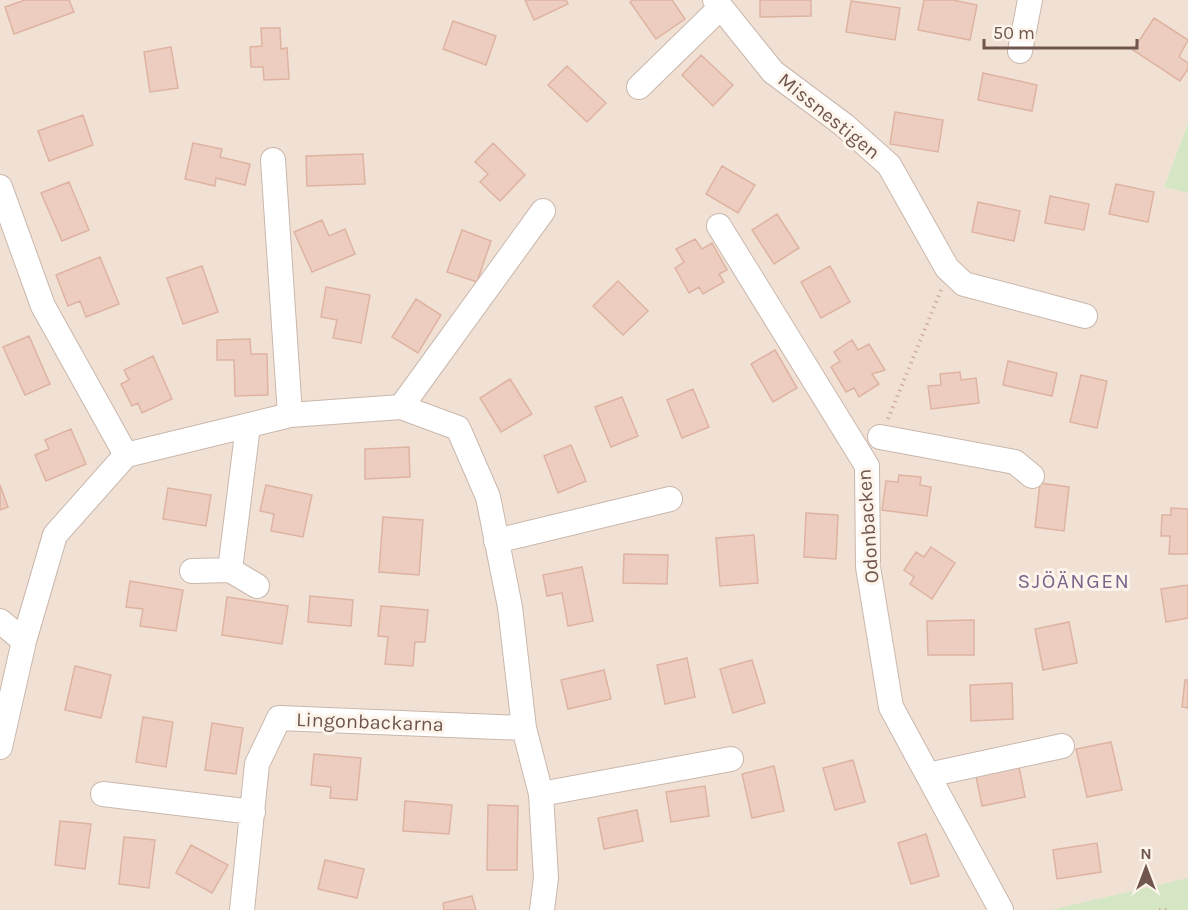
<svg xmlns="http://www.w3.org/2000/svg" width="1188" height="910" font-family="Karla,sans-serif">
<rect width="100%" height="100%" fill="#faf0e5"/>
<!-- residential -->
<path fill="#f1e1d4" d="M0,0H1188V123L1164,187L1188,193V910H0Z"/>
<!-- green -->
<path fill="#d5e6c5" d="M1188,123V193L1164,187Z
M1188,878V910H1050Z"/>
<!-- building -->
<path fill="#edcdbf" stroke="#deb3a1" stroke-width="1.5" d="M25,0H69L74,12L14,34L5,7Z
M525,0H566L568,4L534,20Z
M633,0H672L685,19L656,39L630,2Z
M760,0H811V16L760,17Z
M924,0H953L977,5L970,40L918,30Z
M851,1L900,8L895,40L846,32Z
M1154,18L1188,40L1179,57L1188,63V69L1180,81L1133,50Z
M453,21L496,36L486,65L443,49Z
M261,28H280L281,49L287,48L289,79L264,80L263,67H251L250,47L262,46Z
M171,47L178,88L150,92L144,52Z
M701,55L733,85L713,106L682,75Z
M567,66L606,103L587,122L548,85Z
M983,73L1037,85L1032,111L978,100Z
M895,112L943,120L938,152L890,144Z
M83,115L93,145L49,161L38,131Z
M193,143L222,149L220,157L250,164L245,185L216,178L215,186L185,179Z
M493,143L525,175L500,201L480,182L488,174L475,162Z
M363,154L365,184L307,186L306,156Z
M722,166L755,185L738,213L706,194Z
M69,182L89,230L62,241L41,193Z
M1116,184L1154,192L1148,222L1109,214Z
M1050,196L1089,204L1084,230L1045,223Z
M978,202L1020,211L1014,241L972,232Z
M777,214L799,248L774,264L752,230Z
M322,220L329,236L345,229L355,254L312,272L294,232Z
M462,230L491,241L477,282L447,272Z
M695,239L702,249L712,243L727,270L719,274L724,282L703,294L699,287L689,293L675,268L684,262L676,249Z
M100,257L119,304L86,317L80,301L68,306L56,275Z
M202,266L218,312L183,324L167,278Z
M830,266L850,302L821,318L801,282Z
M618,281L648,311L623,335L593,306Z
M326,287L370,295L361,343L333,338L337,320L321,317Z
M416,299L441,315L418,353L392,337Z
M29,336L50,384L25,395L3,347Z
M250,339L251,354H267L268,395L235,396L234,360H217V340Z
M852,340L858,350L869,344L885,370L872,374L879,384L859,397L854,388L846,392L831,367L840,361L834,352Z
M775,350L797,388L773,402L751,364Z
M153,356L172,399L142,413L138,403L132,406L121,384L129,380L124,370Z
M1008,361L1057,373L1052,396L1003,385Z
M960,372L961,380L976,378L979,403L931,409L928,386L941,385L940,374Z
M1081,375L1107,381L1097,428L1070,422Z
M510,379L532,414L501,432L480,398Z
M693,389L709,427L682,438L667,400Z
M622,397L638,436L611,447L595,407Z
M71,429L86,464L46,481L35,455L49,449L45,440Z
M571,445L586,481L558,493L544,456Z
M409,447L410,477L365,479V449Z
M899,475L921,477L920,485L931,487L927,516L882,510L886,481L898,482Z
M1040,483L1069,487L1064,531L1035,527Z
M0,485L8,507L0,510Z
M266,485L312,495L303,537L271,531L274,514L260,511Z
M168,488L211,495L206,526L163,519Z
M1171,508L1188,509V554H1169L1170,536H1161L1162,515H1171Z
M806,513L838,515L836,559L804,557Z
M383,517L423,520L419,575L379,572Z
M754,535L758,583L720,586L716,538Z
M931,547L955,563L932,599L910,584L914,577L904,570L916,552L924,557Z
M624,554L668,555L667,584L623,583Z
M582,567L593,621L568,626L562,593L547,596L543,575Z
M130,581L183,590L176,631L140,626L143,609L126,607Z
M1188,585V618L1166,622L1161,589Z
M310,596L353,600L351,626L308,622Z
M227,597L288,606L282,644L222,635Z
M381,606L428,610L425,642H415L413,666L385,664L388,637L378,636Z
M974,620V655H928L927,621Z
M1069,622L1077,663L1043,670L1035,629Z
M687,658L695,697L665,704L657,665Z
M752,660L765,703L733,713L720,669Z
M75,666L111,675L101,718L65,710Z
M604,670L611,699L568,709L561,680Z
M1185,680H1188V708L1182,707Z
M1012,683L1013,719L971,721L970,685Z
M143,717L173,722L166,767L136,762Z
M212,723L243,728L236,774L205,770Z
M1111,742L1122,790L1087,797L1076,749Z
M314,754L361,758L357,800L330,798L331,787L311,785Z
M853,760L865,802L835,810L823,768Z
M774,766L784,811L752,818L742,774Z
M1019,767L1025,797L982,806L976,776Z
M705,786L709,816L671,822L666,792Z
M405,801L452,805L449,834L403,831Z
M488,805L518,806L517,870H487Z
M637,810L643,841L604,849L598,818Z
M60,821L91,824L85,869L55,865Z
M926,834L939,876L911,884L898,843Z
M124,837L155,840L149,888L119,884Z
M1097,843L1101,872L1057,879L1053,850Z
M191,845L228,865L212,893L176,873Z
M325,860L364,869L357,898L318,889Z
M472,896L476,910H444L443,903Z"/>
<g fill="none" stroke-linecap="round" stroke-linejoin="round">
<!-- minor casing -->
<g stroke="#cab7ac" stroke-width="26">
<path id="minor" d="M715,0L773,72L844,125L889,165L947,268L964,284L1085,316
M1020,51L1030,0
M639,87L720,8
M273,160L290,415
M0,187L43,306L126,455
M719,226L867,466L868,567L891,707L1001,910
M401,407L543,211
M880,437L1015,462L1032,476
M496,541L670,499
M230,570L248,426
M192,571L230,570L257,586
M0,621L24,641
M0,747L24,641L55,535L126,455L290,415L401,407L458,428L488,497L510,607L524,728L541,794L546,878L542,910
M928,775L1062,746
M103,794L253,812
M541,794L731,759
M242,910L257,764L279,718L524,728"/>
</g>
<!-- path -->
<path stroke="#d2b1a2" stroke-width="4" stroke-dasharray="1.5 4.5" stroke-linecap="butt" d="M888,419L941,290
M1159,910H1170"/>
<!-- minor -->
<use href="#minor" stroke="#fff" stroke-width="24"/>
</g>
<g text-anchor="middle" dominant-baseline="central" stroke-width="6" stroke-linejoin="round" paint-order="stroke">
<!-- street labels -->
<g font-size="20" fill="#70564d" stroke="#fdf4eb">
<text transform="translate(829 116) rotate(39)">Missnestigen</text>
<text transform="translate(868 526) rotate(-94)">Odonbacken</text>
<text transform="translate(370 722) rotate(2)">Lingonbackarna</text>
</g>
<!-- neighbourhood labels -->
<g font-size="21" letter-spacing="1.5" fill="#7b658c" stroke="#fdf4eb">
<text x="1074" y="581">SJÖÄNGEN</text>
</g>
</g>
<!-- north arrow -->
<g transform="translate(1146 868)" stroke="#fdf4eb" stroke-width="4.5" paint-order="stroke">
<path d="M0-4.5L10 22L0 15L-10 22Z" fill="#70564d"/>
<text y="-9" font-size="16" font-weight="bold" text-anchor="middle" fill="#70564d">N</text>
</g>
<!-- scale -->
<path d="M984 39v9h153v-9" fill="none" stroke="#70564d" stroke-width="3"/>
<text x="993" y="39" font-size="18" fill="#70564d" stroke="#fdf4eb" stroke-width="4.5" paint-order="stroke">50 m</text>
</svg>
